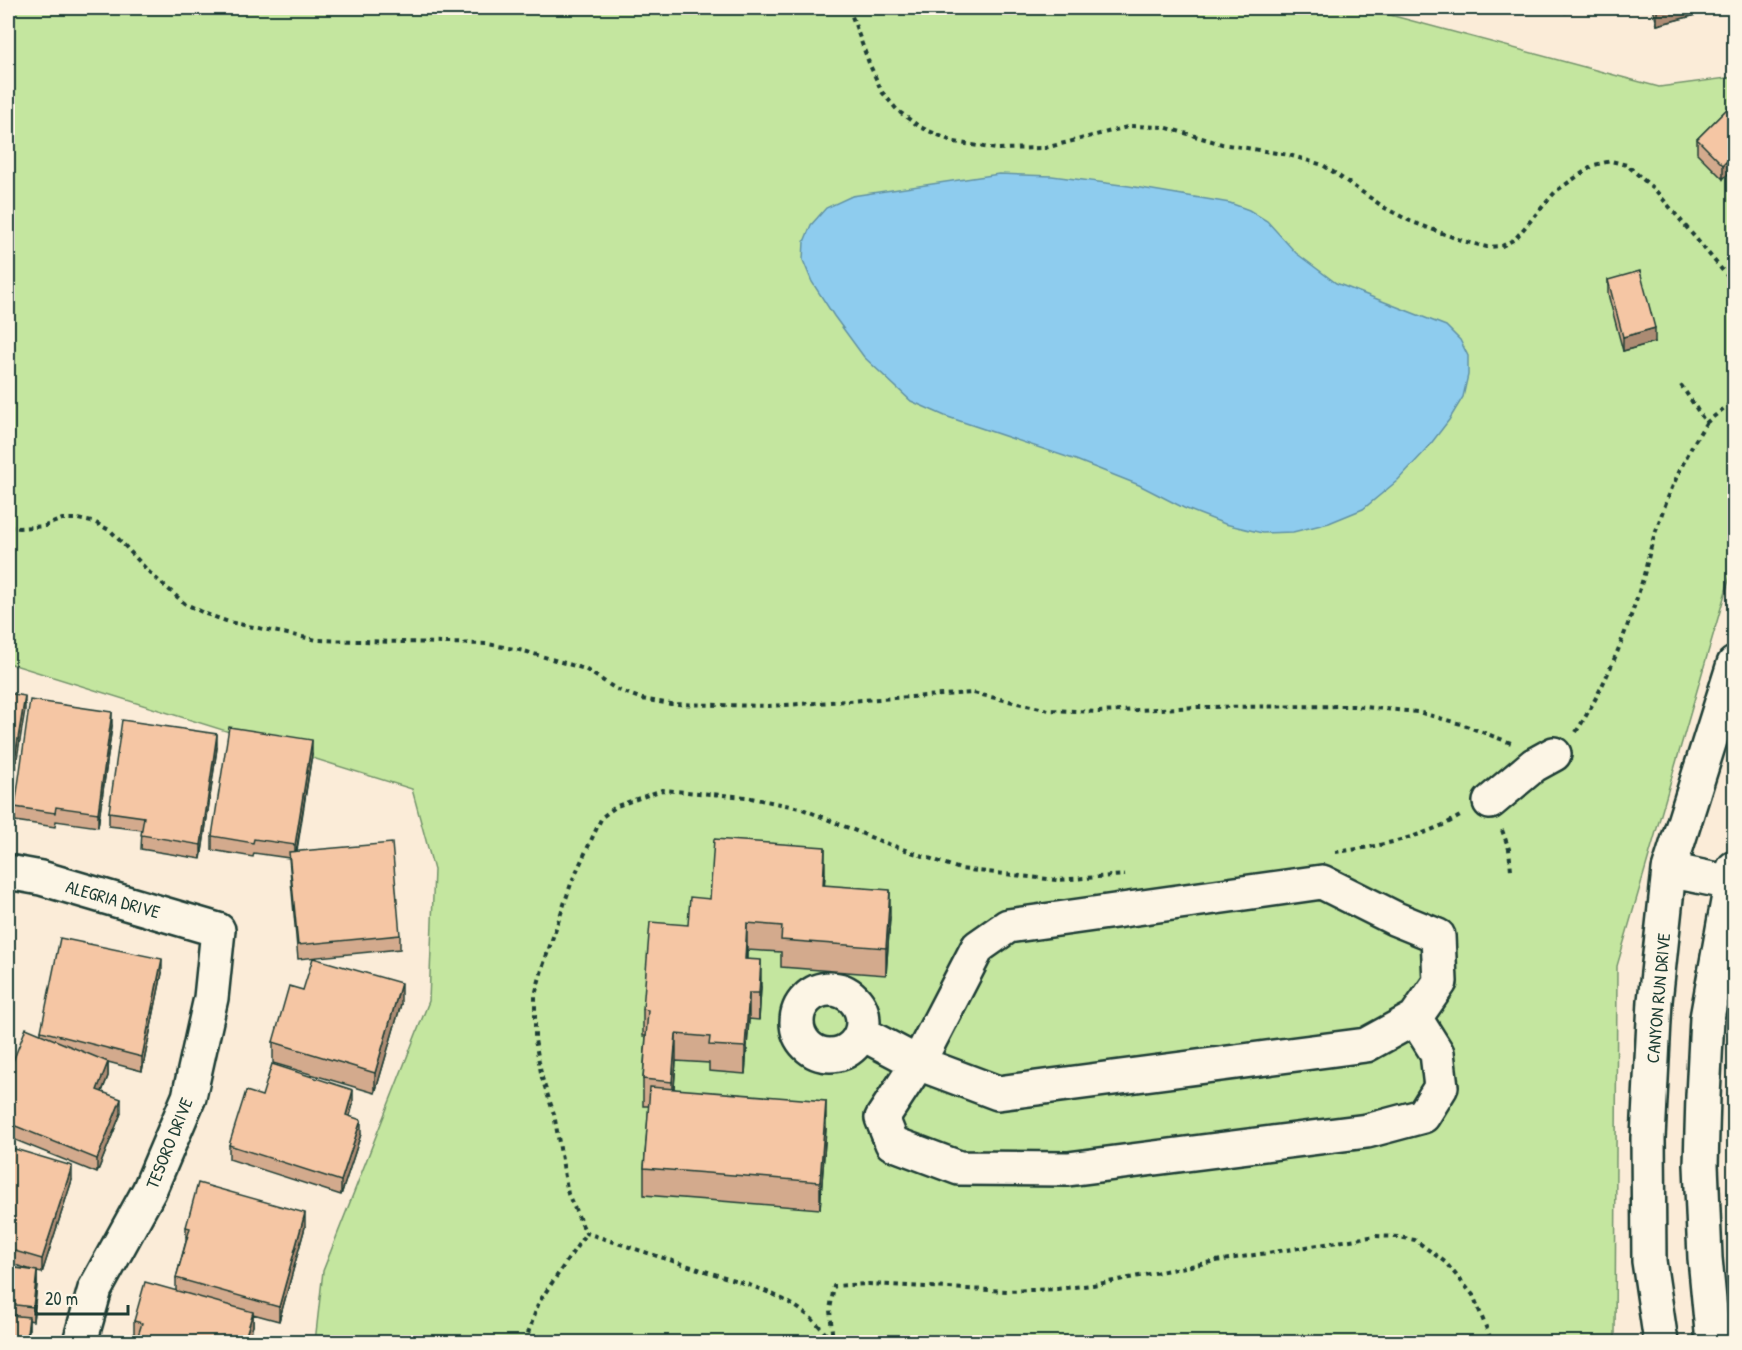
<svg xmlns="http://www.w3.org/2000/svg" width="1742" height="1350" font-family="'Patrick Hand',sans-serif">
<rect width="100%" height="100%" fill="#fbecd8"/>
<filter id="ink" filterUnits="userSpaceOnUse"><feTurbulence type="fractalNoise" baseFrequency=".0167" numOctaves="2"/><feDisplacementMap in="SourceGraphic" scale="12" xChannelSelector="R" yChannelSelector="G"/><feConvolveMatrix kernelMatrix="1 2 1 2 8 2 1 2 1" color-interpolation-filters="sRGB"/></filter>
<g filter="url(#ink)">
<!-- green -->
<path fill="#c4e69f" stroke="#72926a" stroke-width="1.5" d="M8,8H1364L1659,87L1734,77V563L1617,966L1615,1342H315L323,1271L429,1001L434,870L412,789L8,663Z"/>
<!-- water -->
<path fill="#8eccee" stroke="#6293a4" stroke-width="1.5" d="M999,174L1052,176L1129,186L1230,203L1249,210L1267,221L1296,253L1336,283L1446,326L1460,340L1468,356V375L1463,397L1449,420L1426,450L1397,481L1363,509L1329,523L1293,532L1262,533L1225,524L1184,508L1139,485L1076,460L945,416L911,401L864,357L834,316L812,282L803,260L804,242L811,225L826,208L852,196Z"/>
<g fill="none" stroke-linecap="round" stroke-linejoin="round">
<!-- minor casing -->
<g stroke="#1f3d34" stroke-width="38">
<path id="minor" d="M1490,802L1534,765L1554,754
M1669,870L1731,883
M8,872L41,878L218,930L211,998L189,1097L149,1191L95,1289L80,1342
M797 1022a33 33 0 1 1 66 0a33 33 0 1 1-66 0Z
M861,1033L918,1063L998,1093L1366,1045L1415,1018L1440,982L1438,936L1396,919L1322,882L1008,926L978,947L918,1063L882,1118L892,1143L959,1168L1068,1169L1367,1131L1423,1116L1441,1087L1437,1053L1415,1018
M1661,1342L1649,1261L1648,1138L1655,1001L1669,870L1734,664
M1713,1342L1705,1258L1701,1165L1703,1096L1707,1018L1734,868"/>
</g>
<!-- path -->
<path stroke="#1f3d34" stroke-width="4" stroke-dasharray="4.5 4.5" stroke-linecap="butt" d="M849,8L869,63L882,92L898,111L920,127L954,142L996,149L1045,148L1131,126L1164,127L1222,144L1289,155L1323,165L1385,208L1410,221L1463,241L1487,247L1502,246L1515,239L1556,191L1594,165L1611,161L1627,165L1657,192L1734,284
M1706,423L1734,400
M8,527L19,528L45,526L62,519H78L96,523L111,531L150,573L184,603L206,614L229,622L317,640L488,644L524,651L585,669L616,689L642,699L671,704L769,706L973,693L1049,710L1099,712L1198,707L1353,706L1418,712L1461,724L1511,743
M1576,732C1605,687 1625,637 1641,585C1647,566 1650,546 1657,528C1669,491 1685,456 1706,423L1681,385
M1502,830L1509,849L1511,870
M1335,852C1378,847 1425,837 1462,815
M525,1342L539,1302L586,1233
M831,1342C803,1295 741,1283 692,1267C656,1256 621,1244 586,1233L568,1194L554,1114L542,1078L535,1040V995L543,966L572,881L602,817L617,806L662,790L746,797L800,808L880,841L960,869L1057,880L1125,875
M833,1342L830,1310L834,1286L869,1284L1007,1291L1057,1289L1093,1285L1216,1261L1376,1236L1399,1237L1415,1240L1445,1262L1473,1295L1492,1342"/>
<!-- minor -->
<use href="#minor" stroke="#fcf5e5" stroke-width="33"/>
</g>
<!-- wall -->
<path fill="#d3aa8d" stroke="#1f3d34" stroke-width="1.5" d="M1653,8H1723L1657,25Z
M1730,106L1723,179L1697,153V139Z
M1608,280L1655,342L1623,351L1608,294Z
M112,726L98,827L56,821L55,827L15,821V807Z
M217,748L201,859L141,849L142,830L109,826V812Z
M312,754L297,851L400,935V949L298,959L289,858L254,853L253,857L212,850V836Z
M825,874L824,885L890,917L886,975L781,967V952L747,950V959L761,987L759,1020L749,1019L745,1074L709,1071V1063L676,1061L674,1089L826,1128L820,1209L644,1195V1168L649,1106H643V1079L646,1036H643V1009L688,925L710,899Z
M162,973L142,1071L108,1062V1076L102,1092L121,1113L97,1173L8,1137V1074L41,1034V1031Z
M303,990L401,1004L375,1093L273,1063V1042Z
M262,1096L353,1104L350,1116L361,1134L341,1195L229,1159V1145Z
M8,1147L72,1180L42,1273L37,1272V1285L33,1321L29,1320V1331L8,1342V1267L32,1270L8,1263Z
M186,1227H305L279,1321L253,1314V1326L138,1336L134,1335V1321L176,1290V1278L186,1241Z"/>
<!-- shaded-wall -->
<path fill="#ac8b73" stroke="#1f3d34" stroke-width="1.5" d="M1565,8H1586L1565,13Z
M1657,8H1723L1657,25Z
M1734,154V168L1723,179V165Z
M1655,328V342L1623,351V337Z
M25,696V710L8,813V799Z
M112,712V726L98,827V813Z
M217,734V748L201,859V845Z
M312,740V754L295,859V845Z
M825,847V874L823,912V885Z
M890,890V917L886,975V948Z
M747,923V950L745,986V959Z
M162,959V973L142,1071V1057Z
M761,960V987L759,1020V993Z
M401,983V1004L375,1093V1073Z
M749,993V1019L745,1074V1047Z
M676,1034V1061L672,1109V1082Z
M108,1062V1076L97,1104V1090Z
M353,1090V1104L346,1129V1115Z
M121,1099V1113L97,1173V1159Z
M826,1101V1128L820,1209V1182Z
M361,1120V1134L341,1195V1181Z
M72,1166V1180L42,1273V1259Z
M305,1213V1227L279,1321V1307Z
M37,1271V1285L33,1321V1307Z
M253,1312V1326L248,1342H244Z
M29,1317L28,1342H26Z"/>
<!-- building -->
<path fill="#f5c6a4" stroke="#1f3d34" stroke-width="1.5" d="M1730,106L1734,111V154L1723,165L1697,139Z
M1640,271L1655,328L1623,337L1608,280Z
M8,693L25,696L8,799Z
M30,700L112,712L98,813L56,807L55,813L15,807Z
M122,720L217,734L201,845L141,835L144,817L109,812Z
M229,727L312,740L295,845L254,839L253,843L212,836Z
M714,839L825,847L823,885L890,890L886,948L781,940L782,926L747,923L745,959L761,960L759,993H749L745,1047L709,1045L710,1037L676,1034L672,1082L643,1079L648,1010L643,1009L650,922L688,925L690,897L710,899Z
M392,843L400,935L298,945L289,852Z
M60,938L162,959L142,1057L41,1031Z
M313,958L401,983L375,1073L273,1042L289,986L303,990Z
M26,1028L108,1062L97,1090L121,1099L97,1159L8,1123V1074Z
M272,1064L353,1090L346,1115L361,1120L341,1181L229,1145L246,1091L262,1096Z
M650,1087L826,1101L820,1182L644,1168Z
M8,1147L72,1166L42,1259L8,1249Z
M198,1183L305,1213L279,1307L176,1278L190,1228L186,1227Z
M8,1267L37,1271L33,1307L8,1304Z
M145,1282L253,1312L244,1342H136L142,1323L134,1321Z
M8,1315L29,1317L26,1342H8Z"/>
</g>
<g text-anchor="middle" dominant-baseline="central" stroke-width="5" stroke-linejoin="round" paint-order="stroke">
<!-- street labels -->
<g font-size="18" fill="#1f3d34" stroke="#fcf5e5">
<text transform="translate(113 899) rotate(16)">ALEGRIA DRIVE</text>
<text transform="translate(1658 998) rotate(-85)">CANYON RUN DRIVE</text>
<text transform="translate(169 1143) rotate(-68)">TESORO DRIVE</text>
</g>
</g>
<!-- margin -->
<rect width="1742" height="1350" fill="none" stroke="#fcf5e5" stroke-width="30"/>
<rect x="15" y="15" width="1712" height="1320" fill="none" stroke="#1f3d34" stroke-width="2" filter="url(#ink)"/>
<!-- scale -->
<path d="M36 1305v9h92v-9" fill="none" stroke="#1f3d34" stroke-width="3"/>
<text x="45" y="1305" font-size="18" fill="#1f3d34" stroke="#fcf5e5" stroke-width="4.5" paint-order="stroke">20 m</text>
</svg>
